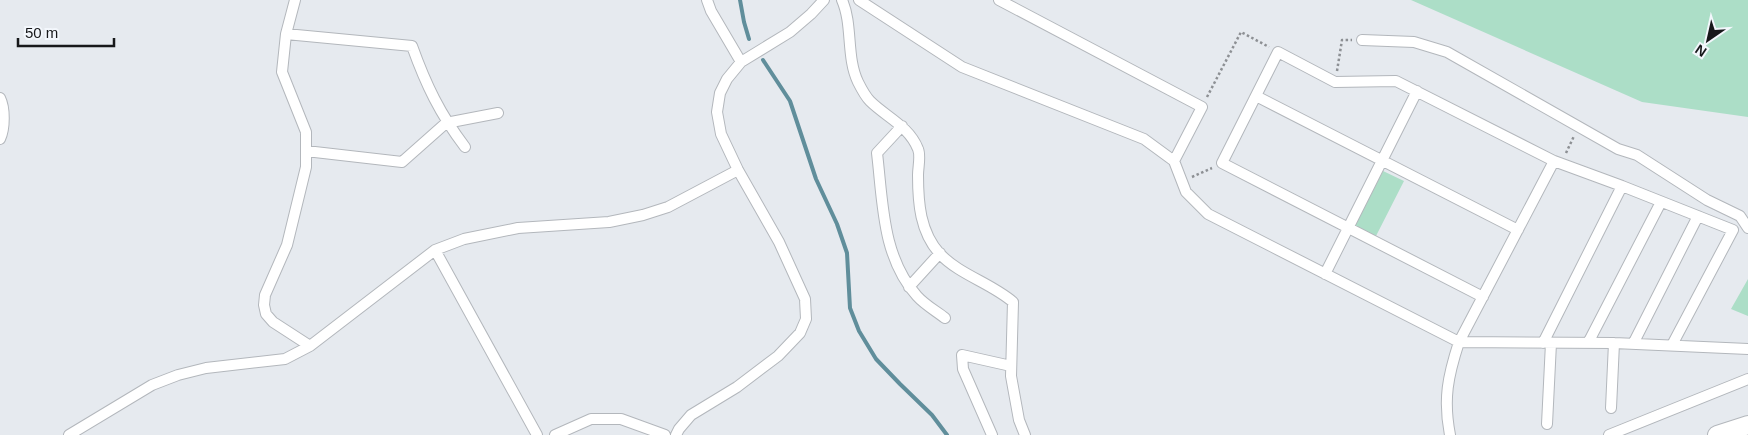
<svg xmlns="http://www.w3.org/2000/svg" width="1748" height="435" font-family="Helvetica,sans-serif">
<rect width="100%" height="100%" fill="#e6eaef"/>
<!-- green -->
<path fill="#acdec7" d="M1411,0H1748V117L1642,102Z
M1383,171L1404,181L1376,236L1355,226Z
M1748,279V316L1731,309Z"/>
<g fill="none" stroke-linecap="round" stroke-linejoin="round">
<!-- stream -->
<path stroke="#608e9b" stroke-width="4" d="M740,0L744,22L749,39
M763,60L790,101L816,179L837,224L847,253L850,308L859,331L876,359L900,384L932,415L947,435"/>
<!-- minor casing -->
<g stroke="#b3b7bc" stroke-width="12">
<path id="minor" d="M295,0L286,34L282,72L306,132V167L287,245L265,295L264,305L266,314L273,322L310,346
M707,0L711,11L741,62
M842,0C853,25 846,57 858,82C861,88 865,96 870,101C886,117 909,126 918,149C921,156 918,167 918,175C918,203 920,232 940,254C960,275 991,283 1013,302L1011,376L1019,420L1025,435
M859,0L962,67L1144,139L1174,161L1186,192L1208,214L1459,342L1614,343L1748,349
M999,0L1202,107L1174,161
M286,34L412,46C426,85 440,114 465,147
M1362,40L1414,42L1447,52L1618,149L1637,155L1707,200L1740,216L1748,228
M1256,96L1518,230
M0,98C5,108 5,128 0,139
M902,126L877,153C883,203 882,257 917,296C925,305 936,311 945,318
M306,151L402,162L446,123L498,113
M435,250L537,435
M1325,274L1417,91
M909,287L940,253
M1483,297L1222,163L1278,52L1335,82L1396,81L1554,161L1622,186L1733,230L1672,345
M1543,343L1622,186
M1588,343L1661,202
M1633,344L1698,216
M1611,408L1614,343
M1547,424L1551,343
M69,435L152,385L178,375L206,368L285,359L310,346L435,250L464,239L518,228L609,222L643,215L668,207L738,170
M555,435L591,419H621L665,435
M676,435L679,429L691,415L737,387L778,356L800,333L806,319L805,299L779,242L738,170L721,134L717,112L720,93L727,79L741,62L790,32L811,14L824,0
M992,435L963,369L962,355L1011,366
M1450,435C1443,399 1448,376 1459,342L1554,161
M1609,435L1748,379"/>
</g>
<!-- trunk casing -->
<g stroke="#b3b7bc" stroke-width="20">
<path id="trunk" d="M1717,435L1748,425"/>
</g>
<!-- path -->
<path stroke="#8d9094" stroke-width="2.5" stroke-dasharray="2.5 2.5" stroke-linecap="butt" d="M1337,71L1342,40H1352
M1207,97L1241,32L1269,47
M1566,153L1574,136
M1192,177L1212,168"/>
<!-- minor -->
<use href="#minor" stroke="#fff" stroke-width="10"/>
<!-- trunk -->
<use href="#trunk" stroke="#fff" stroke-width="18"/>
</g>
<!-- north arrow -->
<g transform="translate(1708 40) rotate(214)" stroke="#f3f7fc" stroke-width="4" paint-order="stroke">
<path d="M0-4L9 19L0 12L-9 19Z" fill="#17181a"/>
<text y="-8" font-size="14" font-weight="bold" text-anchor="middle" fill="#17181a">N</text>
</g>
<!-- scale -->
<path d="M18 38v8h96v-8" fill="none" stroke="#17181a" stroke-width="2.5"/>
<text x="25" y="38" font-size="15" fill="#17181a" stroke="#f3f7fc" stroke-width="4" paint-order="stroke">50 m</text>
</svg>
